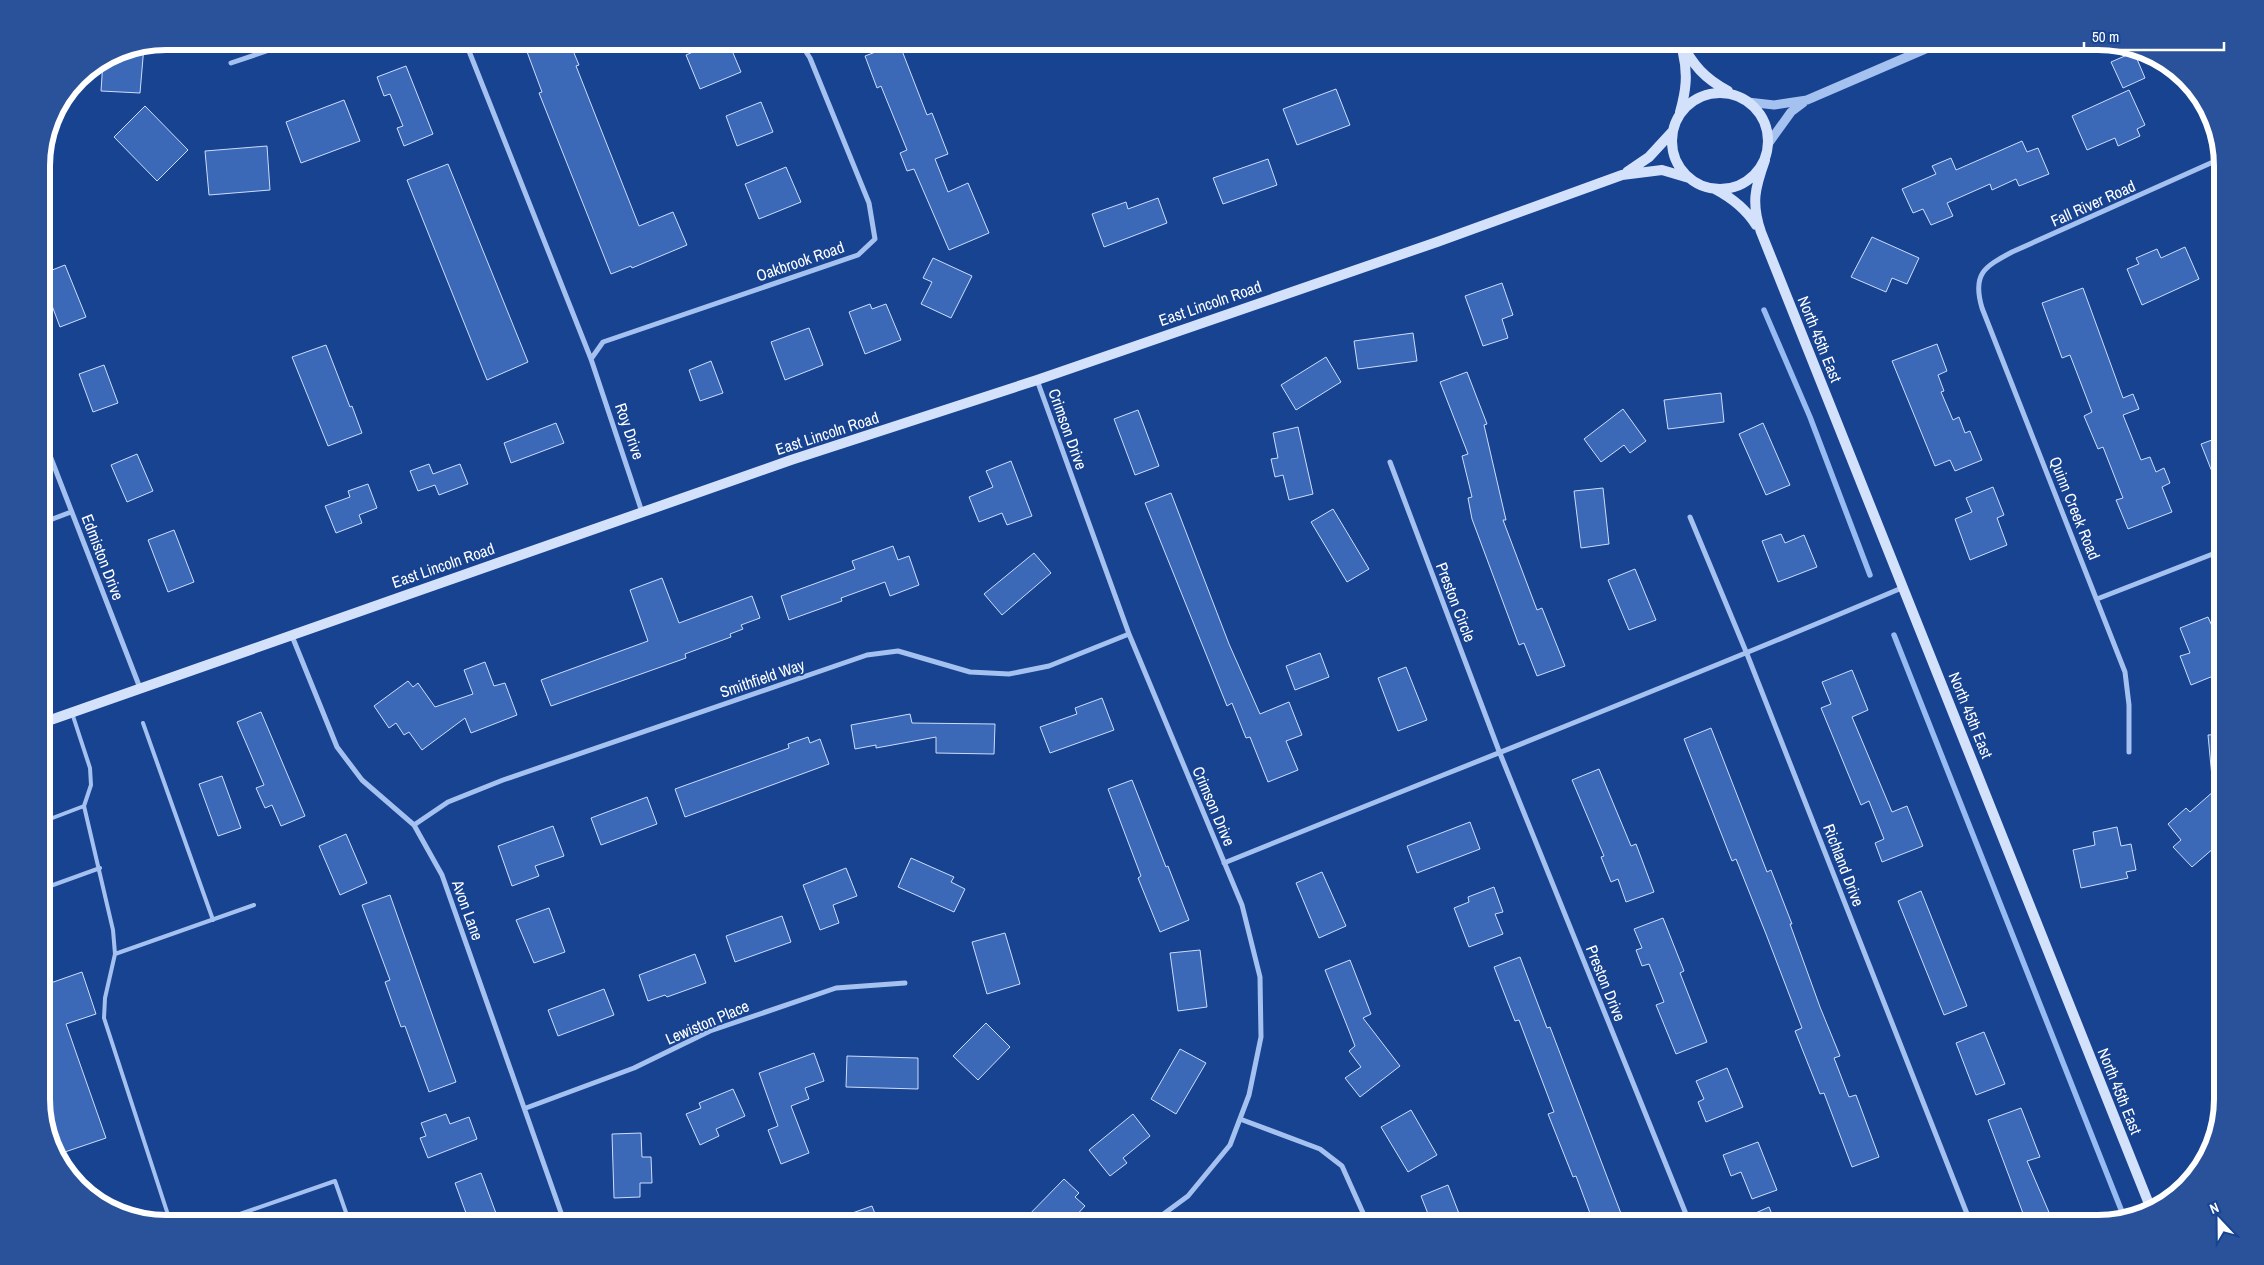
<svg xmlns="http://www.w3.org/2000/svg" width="2264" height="1265" font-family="'Archivo Narrow',sans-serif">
<rect width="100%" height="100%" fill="#174391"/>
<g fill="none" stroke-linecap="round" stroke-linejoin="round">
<!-- stream -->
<path stroke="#98bbf2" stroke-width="5.5" d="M1764,310L1810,417L1870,575
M1894,635L2124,1217"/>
</g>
<!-- building -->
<path fill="#3c69b7" stroke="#ccddfb" d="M523,41H569L579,65L576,66L639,226L673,212L687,245L632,268L631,266L611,274L539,93L542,92Z
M718,41H728L741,72L700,89L686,55Z
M899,43L927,115L932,113L948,154L935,159L948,192L968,183L989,233L949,250L914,169L907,171L900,153L907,150L881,86L877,88L865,56Z
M144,46L140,93L101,91L103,61L119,51Z
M2134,52L2145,78L2123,88L2111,62Z
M406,66L433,134L404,146L397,128L403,126L390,94L384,96L377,77Z
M1336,89L1350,125L1297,145L1283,109Z
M2129,90L2145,125L2137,129L2140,136L2118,146L2115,138L2087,150L2072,116Z
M344,100L360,141L301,163L286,122Z
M761,102L773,132L737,146L726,116Z
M145,106L188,150L157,181L114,137Z
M2022,141L2027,152L2038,148L2049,174L2019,186L2016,179L1992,190L1990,184L1947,203L1953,216L1931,225L1923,209L1913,213L1902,189L1936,174L1932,166L1951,158L1956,170Z
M267,146L270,190L209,195L205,151Z
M1268,159L1277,185L1223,204L1213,178Z
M448,164L528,362L487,380L407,180Z
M786,167L801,202L759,219L745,184Z
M1158,198L1167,223L1104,247L1092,214L1126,202L1128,209Z
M1872,237L1919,258L1907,284L1892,278L1886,292L1851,277Z
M2185,247L2199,279L2142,305L2127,269L2139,264L2136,258L2157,249L2161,258Z
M933,258L972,276L951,318L921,304L932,282L923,278Z
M65,265L86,317L60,327L42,279V274Z
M1502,283L1513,315L1502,319L1508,338L1483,346L1465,296Z
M2083,288L2123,398L2133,394L2139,409L2123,415L2141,460L2150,457L2156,472L2164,468L2170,483L2162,487L2172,512L2128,529L2116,500L2123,498L2103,447L2098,449L2084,416L2092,412L2070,355L2062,358L2042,303Z
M870,304L872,309L886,304L901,340L865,354L849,312Z
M809,328L823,365L785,380L771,342Z
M1413,333L1417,361L1358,369L1354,341Z
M1937,344L1947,371L1938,375L1944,391L1941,392L1953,420L1959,417L1965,433L1970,431L1982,460L1955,471L1950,460L1935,466L1892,361Z
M326,345L350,407L352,406L362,433L328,446L292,357Z
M1326,357L1341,382L1296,410L1281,385Z
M711,361L723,393L700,401L689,370Z
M104,365L118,403L93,412L79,374Z
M1467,372L1487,424L1484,425L1506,520H1503L1537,610L1542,608L1565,666L1537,676L1524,643L1519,645L1472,519L1468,498L1472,497L1462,456L1468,454L1440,382Z
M1721,393L1724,422L1668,429L1664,400Z
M1623,409L1646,441L1630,453L1624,445L1601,462L1584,439Z
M1138,410L1159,466L1135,475L1114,419Z
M556,423L564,443L511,463L504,443Z
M1763,423L1790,485L1766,495L1739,434Z
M1298,427L1313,494L1289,500L1283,475L1275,477L1271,459L1278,458L1273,433Z
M2223,436V497H2222L2201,444Z
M137,454L153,491L127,502L111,465Z
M1011,461L1032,516L1007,525L1002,513L979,522L969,497L993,487L986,471Z
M429,464L433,474L460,464L468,484L439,495L435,485L418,491L410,471Z
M368,484L377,508L359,515L362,523L336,533L325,506L350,497L348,491Z
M1993,487L2004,515L1997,518L2007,545L1970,560L1955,519L1972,512L1966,498Z
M1603,488L1609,544L1581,548L1574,491Z
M1171,493L1229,644L1260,714L1289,702L1302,735L1286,741L1298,770L1268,782L1250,737L1246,738L1232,703L1227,706L1145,503Z
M1333,509L1369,569L1347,582L1311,522Z
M174,530L194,582L168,592L148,540Z
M1781,534L1785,543L1804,535L1817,567L1778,582L1762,541Z
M893,546L898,560L909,556L919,585L890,596L885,582L841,598L842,601L789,620L781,596L855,569L852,561Z
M1034,553L1051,573L1002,615L984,594Z
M1635,569L1656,620L1629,630L1608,580Z
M662,578L679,623L752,596L760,618L741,625L743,629L730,634L731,637L685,654L686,658L551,706L541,680L648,641L630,590Z
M2208,617L2212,626L2220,623L2223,631V640L2217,642L2223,655V672L2191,685L2180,656L2190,653L2180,628Z
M1320,653L1329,677L1295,690L1286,666Z
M485,662L494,686L505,683L517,715L471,733L465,718L422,750L409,732L404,735L396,723L389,728L374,706L408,681L413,687L418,683L435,707L473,694L464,670Z
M1406,667L1427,720L1398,731L1378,678Z
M1852,670L1868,710L1852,717L1892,812L1907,806L1923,846L1882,862L1875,843L1884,839L1869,801L1861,805L1821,708L1831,704L1822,682Z
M1102,698L1114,730L1050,753L1040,727L1077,714L1075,708Z
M261,712L305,816L281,826L272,805L265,808L256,788L264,785L237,722Z
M910,714L912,723L995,724L994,754L936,753V737L876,748V745L855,749L851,725Z
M1711,728L1767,872L1771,870L1792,924H1790L1820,1007L1840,1056L1834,1058L1849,1097L1856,1095L1879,1157L1852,1167L1824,1093L1820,1094L1795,1031L1802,1028L1766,934L1736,859L1732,861L1684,739Z
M2223,734V776L2212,777L2208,735Z
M808,737L810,743L820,739L829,764L685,817L675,789L789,748L788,744Z
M1599,769L1631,846L1636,844L1654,892L1626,902L1618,879L1611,882L1601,857L1604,856L1572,780Z
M222,776L241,828L218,836L199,784Z
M1132,780L1166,867L1168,866L1189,920L1160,932L1138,878L1141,876L1108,789Z
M2223,783V840L2192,867L2173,847L2181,840L2168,824L2186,808L2190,812Z
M647,797L657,824L601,845L591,818Z
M1470,822L1480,849L1417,873L1407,846Z
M553,826L564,856L535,866L539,876L512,886L498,846Z
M2117,827L2121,846L2131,844L2136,870L2126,872L2128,878L2081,888L2073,850L2095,845L2093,832Z
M346,834L367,883L340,895L319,846Z
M911,858L954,877L951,882L965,889L954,912L898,887Z
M846,868L857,896L833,905L839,923L820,930L803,885Z
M1322,872L1346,926L1319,938L1296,883Z
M1494,887L1503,912L1495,914L1503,934L1469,947L1454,908L1469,902L1468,897Z
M1921,891L1967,1006L1944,1015L1898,901Z
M390,895L456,1082L429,1092L405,1026L401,1027L385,982L390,980L362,905Z
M549,908L565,952L534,963L516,920Z
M782,916L791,942L735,962L726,936Z
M1663,918L1684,971L1680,973L1707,1042L1676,1054L1656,1005L1664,1002L1649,964L1642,966L1636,950L1642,948L1634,929Z
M1005,933L1020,984L987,994L972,942Z
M1200,950L1207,1007L1178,1011L1170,953Z
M695,954L706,983L667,997L665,995L648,1001L639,975Z
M1520,957L1547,1028L1550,1027L1625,1224H1594L1576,1176L1573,1177L1548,1114L1554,1112L1519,1020L1515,1021L1494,967Z
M1350,960L1371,1014L1363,1018L1400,1066L1360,1097L1345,1078L1361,1067L1349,1051L1355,1046L1325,970Z
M82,972L96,1014L66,1024L106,1138L56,1155L42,1106V986Z
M604,989L614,1015L558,1036L548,1010Z
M986,1023L1010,1047L978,1080L953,1056Z
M1984,1032L2005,1084L1976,1095L1956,1043Z
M1180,1049L1206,1063L1176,1114L1151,1099Z
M814,1053L824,1081L805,1088L809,1099L791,1106L809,1153L781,1164L768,1130L778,1126L759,1073Z
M847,1056L918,1058V1089L846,1087Z
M1727,1068L1743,1107L1706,1122L1698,1102L1704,1099L1696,1081Z
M733,1089L745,1116L716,1129L719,1136L700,1145L686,1114L701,1108L699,1103Z
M2021,1108L2040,1157L2027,1161L2054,1224H2027L1988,1120Z
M1411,1110L1437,1155L1408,1172L1381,1127Z
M446,1114L450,1124L469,1117L477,1139L428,1158L420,1138L426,1136L421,1123Z
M1133,1114L1150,1136L1123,1158L1127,1163L1110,1176L1089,1150Z
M641,1133L642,1157H651L652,1183H640V1197L614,1198L612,1134Z
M1758,1142L1777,1190L1752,1199L1741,1172L1731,1176L1723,1155Z
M481,1173L500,1224H470L455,1183Z
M1064,1179L1079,1193L1075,1197L1085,1206L1071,1221L1068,1218L1062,1224H1020Z
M1448,1185L1463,1224H1432L1421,1196Z
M872,1206L879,1224H828L827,1222Z
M1769,1207L1776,1224H1731Z"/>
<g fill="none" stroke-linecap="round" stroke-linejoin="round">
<!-- service -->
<path stroke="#a5c1f0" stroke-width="4" d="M143,723L213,920
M84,806L113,930L115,954L105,998L104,1018L171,1224
M42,822L84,806L91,785L90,768L72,713
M42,889L100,868
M115,954L254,905
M211,1224L335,1181L350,1224"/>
<!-- minor -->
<path stroke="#a5c1f0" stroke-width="5" d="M465,41L591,359L642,512
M231,63L296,41
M591,359L603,342L858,255L875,239L869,203L810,58L799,41
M1037,380L1129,634L1242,905L1260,977L1261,1037L1249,1095L1230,1145L1188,1196L1150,1224
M42,435L140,688
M1390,462L1499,751L1690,1224
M1690,517L1747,654L1971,1224
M42,523L71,512
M2097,599L2223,550
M292,636L337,747L362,780L414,825L442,875L565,1224
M2129,752V705L2125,672L1982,308C1972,274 1984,267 2012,252L2222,158
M414,825L448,802L503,780L867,655L898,651L970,672L1009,674L1049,666L1129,634
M1224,863C1451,771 1679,683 1904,587
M526,1108L634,1068L710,1031L836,988L905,983
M1240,1119L1320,1149L1342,1166L1368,1224"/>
<!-- tertiary -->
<path stroke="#a5c1f0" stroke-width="9" d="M1748,102L1774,105L1807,100L1944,41
M1768,144L1791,112L1803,103"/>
<!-- secondary -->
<path stroke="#d3e1fb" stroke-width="10" d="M1680,41C1694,66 1704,78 1728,91
M1672 141a48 48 0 1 1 96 0a48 48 0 1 1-96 0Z
M1680,112C1686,91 1688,74 1683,53
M1765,160C1755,188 1751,203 1761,232L2151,1209
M1627,172L1649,157L1672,132
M1715,189C1732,198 1746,209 1756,225
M42,723L791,460L1037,380L1437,242L1622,175L1662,170L1689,178"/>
</g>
<g text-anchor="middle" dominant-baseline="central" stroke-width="4" stroke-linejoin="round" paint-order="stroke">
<!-- street labels -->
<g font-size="16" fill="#fff" stroke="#174391">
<text transform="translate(2093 203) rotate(-24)">Fall River Road</text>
<text transform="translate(800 261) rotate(-19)">Oakbrook Road</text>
<text transform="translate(1210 303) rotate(-19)">East Lincoln Road</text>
<text transform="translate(1820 339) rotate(68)">North 45th East</text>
<text transform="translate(1068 429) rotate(70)">Crimson Drive</text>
<text transform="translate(630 431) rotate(71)">Roy Drive</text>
<text transform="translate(827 433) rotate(-18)">East Lincoln Road</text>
<text transform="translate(2075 508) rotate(68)">Quinn Creek Road</text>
<text transform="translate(103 557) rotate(69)">Edmiston Drive</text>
<text transform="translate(443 565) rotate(-19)">East Lincoln Road</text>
<text transform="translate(1456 602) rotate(69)">Preston Circle</text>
<text transform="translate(762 678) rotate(-19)">Smithfield Way</text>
<text transform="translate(1971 715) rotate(68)">North 45th East</text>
<text transform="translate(1214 806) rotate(67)">Crimson Drive</text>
<text transform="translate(1844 865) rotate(69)">Richland Drive</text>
<text transform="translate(468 910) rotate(70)">Avon Lane</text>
<text transform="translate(1606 983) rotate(68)">Preston Drive</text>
<text transform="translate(707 1022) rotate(-23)">Lewiston Place</text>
<text transform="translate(2120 1091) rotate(68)">North 45th East</text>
</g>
</g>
<!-- crop -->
<path d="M0 0H2264V1265H0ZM166 50H2098A116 116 0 0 1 2214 166V1099A116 116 0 0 1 2098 1215H166A116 116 0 0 1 50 1099V166A116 116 0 0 1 166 50Z" fill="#2a529a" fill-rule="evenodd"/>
<path fill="none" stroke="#fff" stroke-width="6" d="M166 50H2098A116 116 0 0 1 2214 166V1099A116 116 0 0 1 2098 1215H166A116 116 0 0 1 50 1099V166A116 116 0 0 1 166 50Z"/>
<!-- north arrow -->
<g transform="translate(2219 1220) rotate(338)" stroke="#174391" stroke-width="4" paint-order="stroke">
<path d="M0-4L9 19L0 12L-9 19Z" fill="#ffffff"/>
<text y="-8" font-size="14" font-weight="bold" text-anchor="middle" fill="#ffffff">N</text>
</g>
<!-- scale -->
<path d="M2084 42v8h140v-8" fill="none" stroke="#ffffff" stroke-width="2.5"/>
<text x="2092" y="42" font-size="15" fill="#ffffff" stroke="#174391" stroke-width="4" paint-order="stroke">50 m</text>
</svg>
